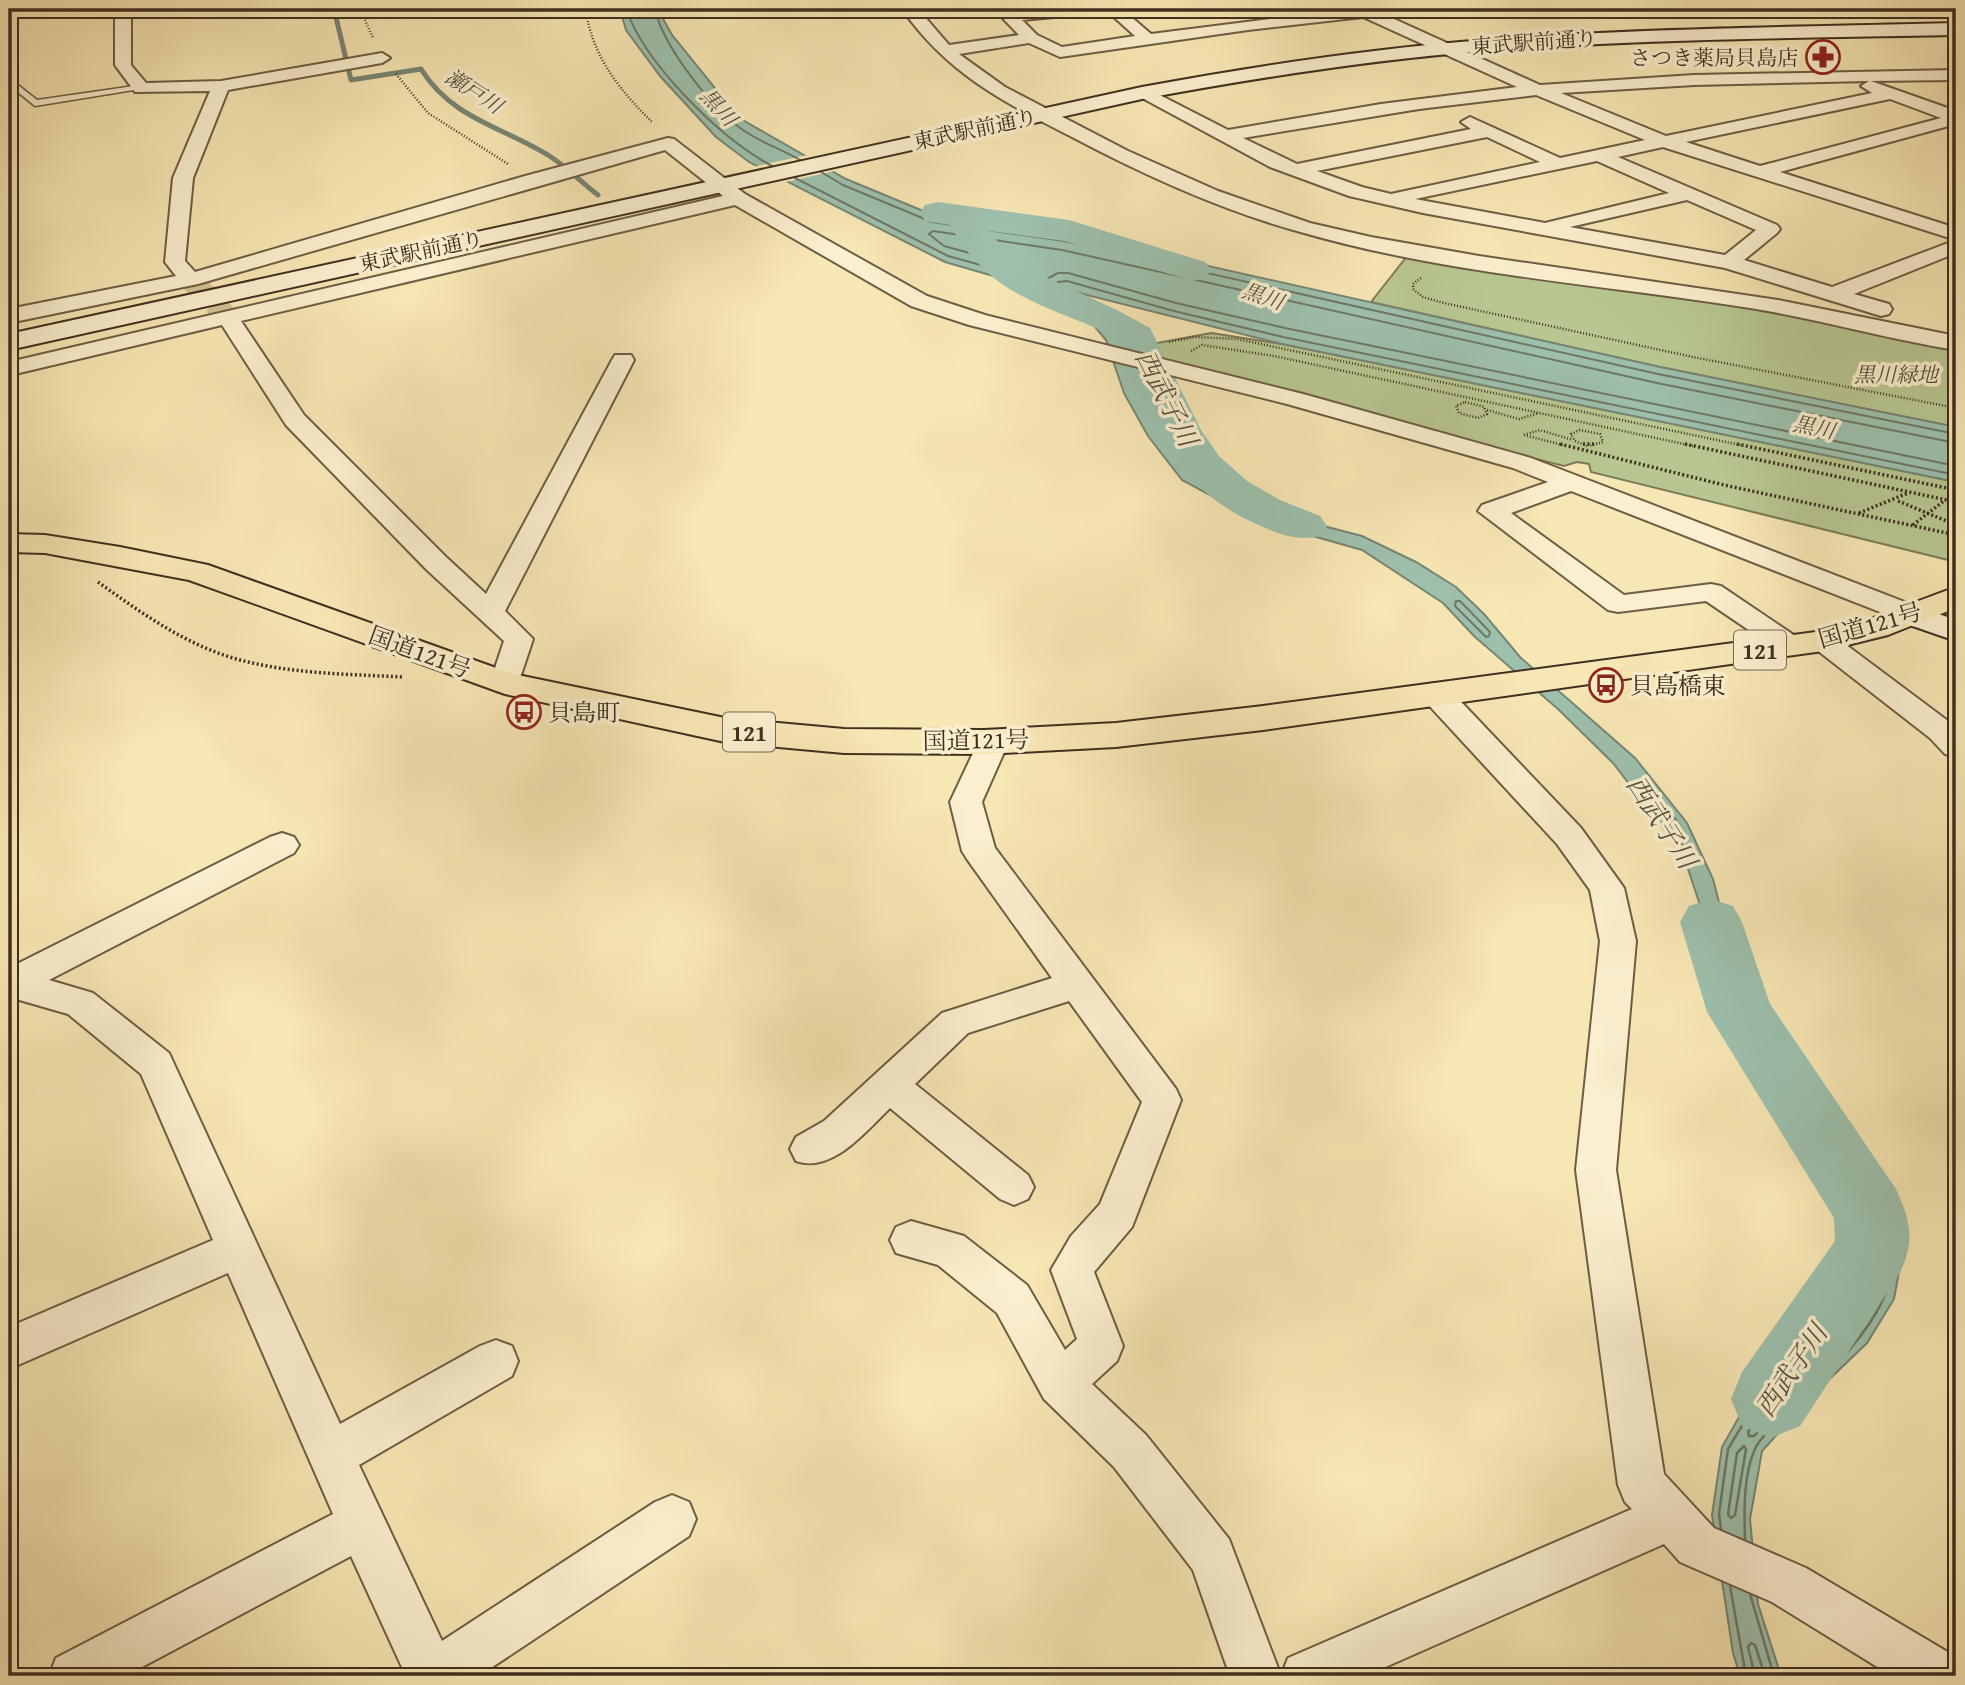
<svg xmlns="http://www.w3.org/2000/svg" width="1965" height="1685" font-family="'Gentium Book Plus','Noto Serif JP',serif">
<rect width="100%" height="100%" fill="#f7e7b4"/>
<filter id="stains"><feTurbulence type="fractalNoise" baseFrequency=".00286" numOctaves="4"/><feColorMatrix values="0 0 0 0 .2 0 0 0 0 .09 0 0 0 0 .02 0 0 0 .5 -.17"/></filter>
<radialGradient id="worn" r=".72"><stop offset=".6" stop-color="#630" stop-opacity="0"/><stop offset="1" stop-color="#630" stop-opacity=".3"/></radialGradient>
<!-- green -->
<path fill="#b8c791" stroke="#7c7b58" stroke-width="2" d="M1408,255L1740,304L1956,348V427L1660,367L1371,302Z
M1211,333L1282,344L1956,482V562L1591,472L1589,464L1577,462L1564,466L1181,367L1148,357L1144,351L1147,345Z"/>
<!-- water -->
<path fill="#9dc0ad" stroke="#778674" stroke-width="2" d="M620,9H662V17L672,35L739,118L846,179L933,215L1065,234L1660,367L1956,427V482L1282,344L1051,286L1085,301L1128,337L1141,382L1165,428L1196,473L1215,485L1259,503L1312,523L1362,536L1416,562L1456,587L1484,614L1520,657L1635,758L1687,823L1713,879L1729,941L1747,989L1868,1164L1894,1210L1903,1250L1894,1299L1867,1343L1817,1391L1762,1451L1750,1519L1758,1604L1781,1676H1740L1733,1653L1712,1515L1722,1447L1752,1394L1838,1311L1865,1275L1868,1242L1856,1181L1726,984L1707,943L1700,905L1688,869L1668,835L1613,763L1559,710L1474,636L1443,603L1362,550L1281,527L1221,501L1182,480L1148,436L1124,393L1106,340L1085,315L997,277L945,262L749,162L716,137L660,76L626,30Z"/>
<!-- pier -->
<path fill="#f7e7b4" d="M812,154L839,170L782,183L752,167Z"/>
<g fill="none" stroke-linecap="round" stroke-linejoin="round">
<!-- shore-far1 -->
<path stroke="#6e7866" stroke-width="2" d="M626,9C646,65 720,138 772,166
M655,9C663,46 711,108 743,130C760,142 781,149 800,160
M821,172L843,185L932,222L1064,241L1658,374L1956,434
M795,178L948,256L999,270L1049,291L1058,282L1067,281L1174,311L1283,337L1956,475
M1956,443L1657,383L1062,250L933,231L929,234L944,246L995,260L1045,280L1058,273H1068L1176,303L1285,328L1956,466
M1456,601H1460L1490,632L1489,636L1486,637L1455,606Z
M1651,795H1655C1666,809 1687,827 1687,846L1682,845L1650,799Z"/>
<!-- shore -->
<path stroke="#6e7866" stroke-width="2.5" d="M1871,1299L1872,1303L1854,1333L1754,1436H1749L1748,1432L1765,1404L1850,1322L1867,1300Z
M1744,1446L1746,1449L1735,1515L1731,1518L1728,1514L1737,1453Z
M1721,1529L1719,1514L1728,1449L1758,1399L1843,1316L1872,1278L1875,1241L1864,1183L1868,1180C1929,1273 1868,1335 1801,1399C1787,1413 1768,1428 1757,1445C1743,1471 1744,1512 1745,1540
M1730,1586L1746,1676
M1750,1594L1774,1676
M1755,1676L1748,1647L1751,1643L1755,1645L1765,1676"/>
<!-- stream -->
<path stroke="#778674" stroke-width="5" d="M334,9L351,80L421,69C453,120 504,127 551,157C568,168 582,183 598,195"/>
<!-- river -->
<path fill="#9dc0ad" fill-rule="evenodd" d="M938,202L1069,220L1205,262L1211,270L1205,278L1192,281L1064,241L989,231L1008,254L1030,270L1117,310L1150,328L1201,430L1219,456L1247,481L1280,500L1320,516L1327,526L1320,536C1295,542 1276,533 1254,523C1210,503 1178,471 1156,428C1147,411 1141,392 1132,375C1126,366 1123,349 1116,342C1106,330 1083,323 1069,317C1014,295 980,278 950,225L925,221L920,213L925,205Z
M1711,899L1733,906L1742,922L1770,1004L1896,1189C1911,1222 1915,1240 1900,1273L1800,1426L1771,1438L1742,1426L1731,1399L1742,1372L1835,1241L1834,1218L1707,1012L1680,922L1689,906Z"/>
<!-- street-tunnel -->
<path stroke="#d2c296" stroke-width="22" stroke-dasharray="22 11" stroke-linecap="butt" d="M191,280L228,318"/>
<!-- lane casing -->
<g stroke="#6d5d44" stroke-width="3">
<path id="lane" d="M9,78L37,100L141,85L146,88L35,106L9,85Z"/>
</g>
<!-- street casing -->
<g stroke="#6d5d44" stroke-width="4">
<path id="street" d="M115,9H131V65L146,83L221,81L382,53L390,58L382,63L228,90L193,178L185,261L195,272L525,176L668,138L674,139L745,194L927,296L985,315L1303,394L1531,458L1923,609L1927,615L1923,621L1913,624L1903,621L1571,491L1511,513L1624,595L1711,584L1721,586L1801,640L1806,646L1801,652L1791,655L1781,652L1706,601L1618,612L1608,610L1478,511L1482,505L1548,482L1513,468L1287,404L969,325L911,306L735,205L241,321L304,415L446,557L486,594L612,360L615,355H631L634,360L505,611L533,639L516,690L505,692L494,690L490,683L504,641L426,569L286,425L222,325L15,374L9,372V362L723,196L665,150L198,284L9,323V309L176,276L165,262L173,178L210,91L135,92L115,65Z
M902,9H918L949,45L1019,35L994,9H1011L1014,12L1094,9L1086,14L1022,20L1037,35L1062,47L1135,36L1105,9H1122L1151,34L1350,9H1387L1383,14L1540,85L1694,75L1956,70V80L1871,81L1956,111V124L1780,172L1956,228V253L1854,294L1889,304L1892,309L1889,314L1881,316L1725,268L1423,213L1349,196L1270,167L1133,93L1136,89H1148L1228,130L1381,104L1517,87L1363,17L1248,30L1060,57L1029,43L959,54L1005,87L1128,151L1218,191L1310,223L1371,237L1479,256L1778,300L1956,336V350C1887,339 1819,319 1750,308C1600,284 1443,274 1297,231C1218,209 1144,175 1072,137C1002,101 948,74 902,9ZM1869,81L1861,86L1872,93L1666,136L1561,93L1694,85ZM1536,95L1645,140L1560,158L1470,117L1461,122L1471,129L1297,164L1243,138L1419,109ZM1890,99L1941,118L1760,166L1686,142ZM1487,137L1540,162L1391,194L1362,187L1317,171ZM1663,147L1956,240L1832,287L1744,260L1777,233L1780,229L1777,225L1618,157ZM1597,161L1669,193L1545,223L1415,199ZM1687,200L1756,230L1725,255L1570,227Z
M1823,632L1833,635L1952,724L1956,728V757L1945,754L1930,738L1813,647L1809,641L1813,635Z
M1435,683L1446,686L1581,828L1624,888L1636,941L1616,1170L1664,1474L1714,1528L1806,1568L1956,1657V1676H1892L1772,1602L1680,1562L1664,1544L1365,1676H1230L1193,1570L1114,1467L1044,1399L997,1313L938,1265L896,1253L890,1240L896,1227L911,1221L964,1236L1027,1285L1065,1350L1077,1339L1051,1270L1071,1236L1100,1204L1142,1102L1069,1001L968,1033L915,1084L1028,1175L1034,1187L1028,1199L1014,1205L1000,1199L890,1108C866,1131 832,1174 796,1161L790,1149L796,1137L824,1121L942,1013L1052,978L967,859L962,851L950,802L982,734L993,731L1004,734L1009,741L982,802L995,848L1176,1089L1181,1100L1132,1227L1094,1272L1123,1346L1117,1361L1092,1384L1146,1435L1229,1539L1281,1676L1288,1658L1632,1509L1625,1502L1618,1485L1576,1170L1600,941L1590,890L1557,844L1424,700L1420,693L1424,686Z
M282,833L294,837L299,845L294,853L49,980L93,993L169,1053L340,1424L480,1346L496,1340L512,1346L518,1361L512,1376L359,1465L442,1641L655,1502L672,1495L689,1502L696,1519L689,1536L479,1676H406L351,1556L125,1676H49L56,1658L333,1514L228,1273L9,1369V1327L213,1240L141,1074L68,1014L9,997V968L270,837Z"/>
</g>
<!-- secondary casing -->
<g stroke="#3f2f1f" stroke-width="4">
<path id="secondary" d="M1956,23V35C1798,38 1641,39 1484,51C1369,60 1255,78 1142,99L9,350V334L1142,87C1255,66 1369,49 1484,40C1641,28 1798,27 1956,23Z
M1913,605L1956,620V641L1901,622L1897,615L1901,608Z"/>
</g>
<!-- highway casing -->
<g stroke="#3f2f1f" stroke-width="4">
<path id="highway" d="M9,534L45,535L120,547L208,565L513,674L725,718L844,729L984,730L1116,723L1263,706L1823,631L1865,621L1956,587V608L1888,635L1823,651L1263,730L1116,747L984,754L844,753L725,742L505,694L189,580L45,553L9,552Z"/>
</g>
<!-- path-far1 -->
<path stroke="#3f2f1f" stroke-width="2.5" stroke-dasharray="1 2" stroke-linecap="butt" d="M360,9L373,38
M586,9C591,55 621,92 653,123
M396,74L428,113L508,164
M1421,278L1413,284V289L1423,297L1444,303L1693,357L1956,408
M1169,342L1195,337L1237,339L1745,446
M1191,351L1202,345L1274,356L1693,446
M1465,402L1484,407L1487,414L1478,418L1459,413L1456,406Z
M1487,410L1519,419L1539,413
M1524,435L1567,446
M1524,435L1540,430L1573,440
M1587,446L1575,441L1571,434L1580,430L1600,434L1603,442L1589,446"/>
<!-- path -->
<path stroke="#3f2f1f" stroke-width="3.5" stroke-dasharray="2 2.5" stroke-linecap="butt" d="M1560,444L1724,485L1956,535
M1583,444H1595
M1685,444L1956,502
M1737,444L1956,490
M1898,501L1956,525
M1859,513L1908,493
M1913,525L1945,500
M98,582C140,612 183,643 233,658C288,674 346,674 403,677"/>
<!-- lane -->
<use href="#lane" fill="#faefce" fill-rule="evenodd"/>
<!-- street -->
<use href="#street" fill="#faefce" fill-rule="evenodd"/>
<!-- secondary -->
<use href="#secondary" fill="#faefce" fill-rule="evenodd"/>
<!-- highway -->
<use href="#highway" fill="#f7e7b4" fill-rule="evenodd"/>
</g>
<!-- icons -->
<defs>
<g id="pharmacy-ring" transform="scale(1.75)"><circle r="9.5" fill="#faefce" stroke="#8f2418" stroke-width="1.5"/><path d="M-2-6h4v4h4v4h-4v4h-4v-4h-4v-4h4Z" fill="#8f2418"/></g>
<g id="bus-ring" transform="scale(1.75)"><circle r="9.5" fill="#faefce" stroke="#8f2418" stroke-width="1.5"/><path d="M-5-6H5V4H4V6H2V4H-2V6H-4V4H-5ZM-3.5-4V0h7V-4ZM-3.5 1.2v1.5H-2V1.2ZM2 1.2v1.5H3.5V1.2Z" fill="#8f2418"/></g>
</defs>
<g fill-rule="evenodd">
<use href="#pharmacy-ring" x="1823" y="57"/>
<use href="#bus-ring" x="1606" y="685"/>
<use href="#bus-ring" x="524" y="712"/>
</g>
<g text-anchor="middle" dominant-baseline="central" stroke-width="7" stroke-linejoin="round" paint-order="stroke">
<!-- far-street labels -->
<g font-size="21" fill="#3f2f1f" stroke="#faefce">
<text transform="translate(1534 42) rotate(-4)">東武駅前通り</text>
<text transform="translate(975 129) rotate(-12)">東武駅前通り</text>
<text transform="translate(421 251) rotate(-12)">東武駅前通り</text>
</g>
<!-- far-poi labels -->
<g font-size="21" fill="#3f2f1f" stroke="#faefce" text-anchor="end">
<text x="1798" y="57">さつき薬局貝島店</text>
</g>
<!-- far-water labels -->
<g font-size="21" font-style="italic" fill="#565342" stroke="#faefce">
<text transform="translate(474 91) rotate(33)">瀬戸川</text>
<text transform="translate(719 107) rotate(48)">黒川</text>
<text transform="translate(1263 296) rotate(19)">黒川</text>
<text transform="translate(1814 427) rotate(12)">黒川</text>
</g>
<!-- far-park labels -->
<g font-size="21" font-style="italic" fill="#574d36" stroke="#faefce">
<text x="1896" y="374">黒川緑地</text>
</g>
<!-- shield labels -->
<g fill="#faefce" stroke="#776954" stroke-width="2">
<rect x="1734" y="630.5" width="52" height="39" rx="5"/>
<rect x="723" y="712.5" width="52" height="39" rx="5"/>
</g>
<g font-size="23" font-weight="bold" fill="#3f2f1f">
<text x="1760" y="650">121</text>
<text x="749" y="732">121</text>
</g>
<!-- street labels -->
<g font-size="24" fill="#3f2f1f" stroke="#faefce">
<text transform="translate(1870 625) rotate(-16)">国道121号</text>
<text transform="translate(420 652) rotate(20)">国道121号</text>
<text transform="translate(976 740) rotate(-1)">国道121号</text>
</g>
<!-- poi labels -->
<g font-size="24" fill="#3f2f1f" stroke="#faefce" text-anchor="start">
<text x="1630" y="685">貝島橋東</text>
<text x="548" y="712">貝島町</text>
</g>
<!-- water labels -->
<g font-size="26" font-style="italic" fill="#565342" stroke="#faefce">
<text transform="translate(1167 398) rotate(63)">西武子川</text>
<text transform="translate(1662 822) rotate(57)">西武子川</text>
<text transform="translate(1791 1370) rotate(-56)">西武子川</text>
</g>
</g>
<!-- margin -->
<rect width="1965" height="1685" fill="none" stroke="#f7e7b4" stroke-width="35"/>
<rect x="10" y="10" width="1944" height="1664" fill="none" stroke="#3f2f1f" stroke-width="3.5"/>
<rect x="18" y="18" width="1930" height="1650" fill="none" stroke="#3f2f1f" stroke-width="2"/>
<rect width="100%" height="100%" filter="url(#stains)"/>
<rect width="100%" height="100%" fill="url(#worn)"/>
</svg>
